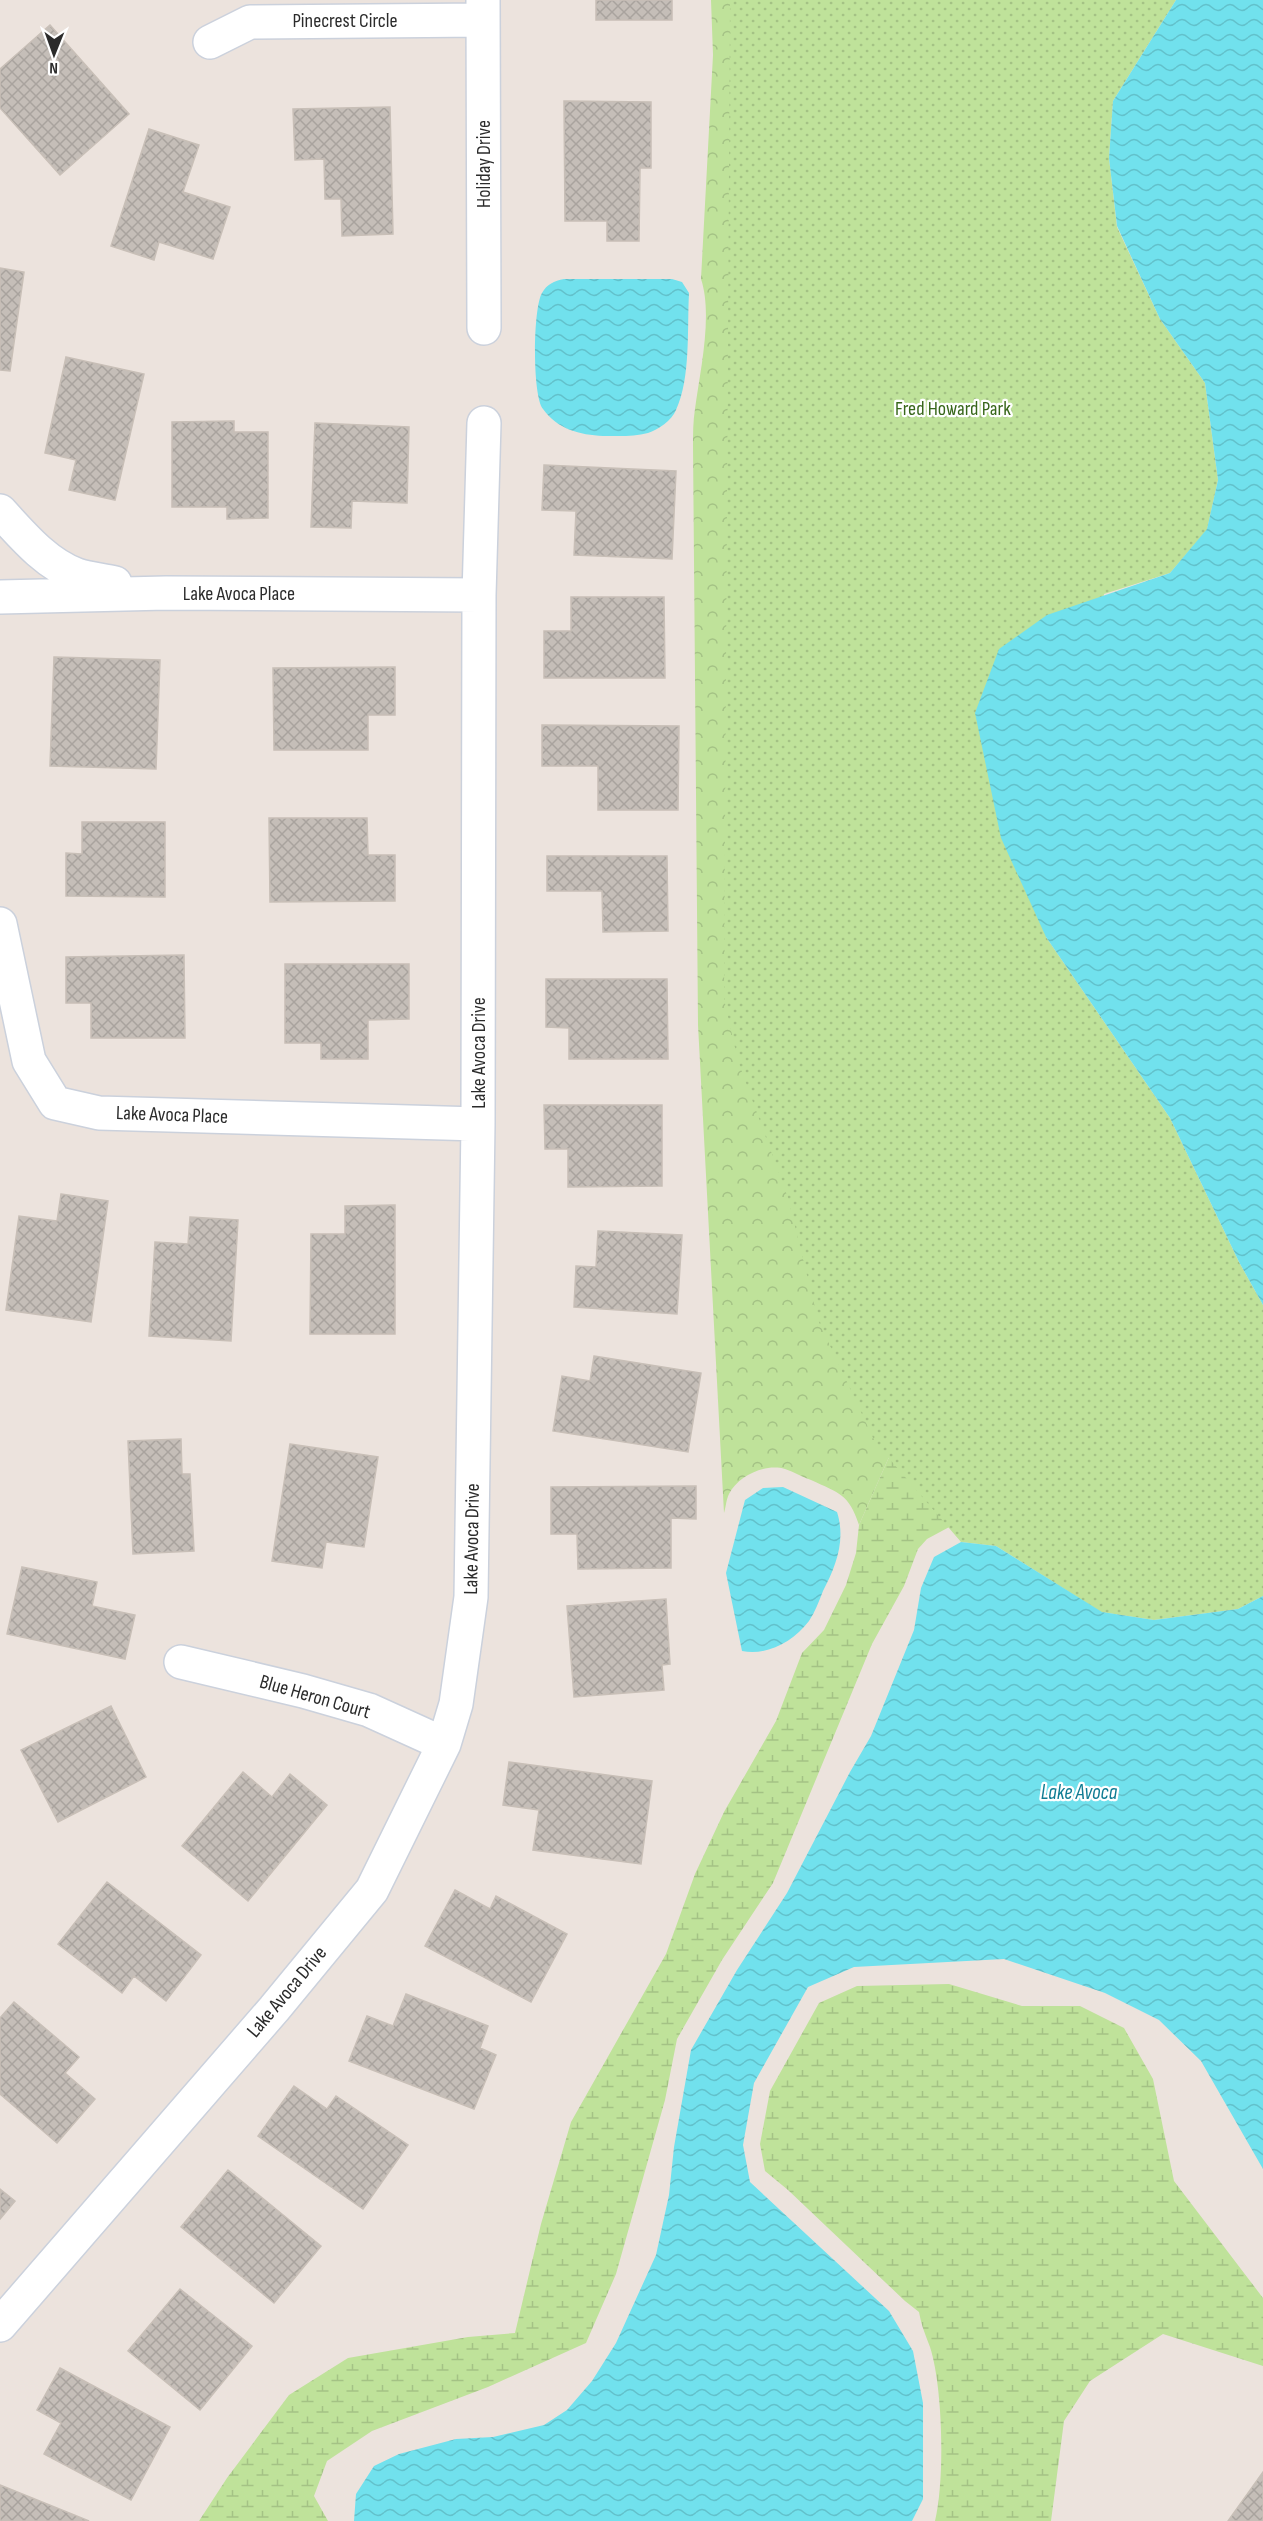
<svg xmlns="http://www.w3.org/2000/svg" width="1263" height="2521" font-family="'Sofia Sans Condensed',sans-serif">
<defs>
<pattern id="forest-crowns" width="20" height="18" patternUnits="userSpaceOnUse" patternTransform="scale(1.5)"><rect width="20" height="18" fill="#bfe29a"/><path d="M2 6a3 3 0 1 1 6 0M12 15a3 3 0 1 1 6 0" fill="none" stroke="#a4c285"/></pattern>
<pattern id="wetland-marsh" width="20" height="14" patternUnits="userSpaceOnUse" patternTransform="scale(1.5)"><rect width="20" height="14" fill="#bfe29a"/><path d="M1 5h8M5 5V1M11 12h8M15 12V8" fill="none" stroke="#a4c285"/></pattern>
<pattern id="park-dots" width="8" height="8" patternUnits="userSpaceOnUse" patternTransform="scale(1.5)"><rect width="8" height="8" fill="#bfe29a"/><path d="M2 2h.1M6 6h.1" fill="none" stroke="#a4c285" stroke-width="1.8" stroke-linecap="round"/></pattern>
<pattern id="water-waves" width="16" height="10" patternUnits="userSpaceOnUse" patternTransform="scale(1.5)"><rect width="16" height="10" fill="#71e1ed"/><path d="M0 5q4-4 8 0t8 0" fill="none" stroke="#62c1cb"/></pattern>
<pattern id="building-cross-hatch" width="8" height="8" patternUnits="userSpaceOnUse" patternTransform="scale(1.5)"><rect width="8" height="8" fill="#c5beb8"/><path d="M0 0l8 8M0 8l8-8" fill="none" stroke="#a9a39e"/></pattern>
</defs>
<rect width="100%" height="100%" fill="#ece3dd"/>
<!-- forest -->
<path fill="url(#forest-crowns)" d="M711,0H1005L893,1448L859,1525C849,1494 839,1493 811,1480C802,1477 794,1472 785,1469C765,1463 738,1476 729,1494C726,1500 726,1507 724,1513L698,1025L693,446C693,434 693,421 695,409C700,371 713,315 701,279L713,55Z"/>
<!-- wetland -->
<path fill="url(#wetland-marsh)" d="M1073,126L953,1525L927,1539L918,1549L904,1586L872,1644L773,1883L722,1960L677,2039L665,2100L616,2274L586,2343L488,2387L372,2431L327,2461L314,2496L328,2521H199L227,2478L289,2395L348,2358L468,2337L515,2333L541,2224L571,2122L666,1954L695,1874L724,1812L776,1721L802,1653L824,1630L846,1585L856,1553L859,1525L893,1448Z
M949,1984L1022,2006H1080L1124,2028L1153,2079L1174,2181L1263,2298V2366L1163,2334L1090,2381L1064,2421L1051,2521H935C945,2480 943,2387 930,2347C925,2333 922,2328 919,2312L905,2301L788,2190L765,2171L760,2144L770,2091L819,2003L857,1986Z"/>
<!-- park -->
<path fill="url(#park-dots)" d="M730,0H1176L1113,101L1109,158L1117,227L1160,319L1205,383L1218,480L1207,530L1170,573L1104,594L1046,937L1170,1118L1239,1262L1263,1305V1596L1238,1609L1154,1620L1101,1612L996,1546L961,1542L875,1442L818,1320L788,1198L738,1061L724,999Z"/>
<!-- water -->
<path fill="url(#water-waves)" d="M1176,0H1263V1305L1239,1262L1170,1118L1046,937L1001,838L975,713L999,649L1047,615L1170,573L1207,529L1218,480L1205,383L1160,319L1117,226L1109,158L1113,101Z
M564,279H672L682,282L689,293C687,328 691,378 676,410C672,420 658,430 648,433C634,437 618,436 603,436C580,435 557,429 543,409C532,395 533,308 542,293C547,284 554,281 564,279Z
M783,1487L837,1512C846,1540 836,1566 823,1591C819,1601 815,1612 809,1621C793,1642 767,1656 742,1651L726,1573L745,1500L763,1488Z
M961,1542L996,1546L1102,1612L1154,1620L1238,1609L1263,1596V2169L1201,2061L1159,2020L1105,1993L1004,1959L854,1967L808,1987L754,2083L743,2145L750,2182L889,2311L913,2351L923,2403V2499L912,2521H354L356,2494L374,2466L399,2454L456,2439L493,2437L544,2425L567,2410L592,2381L616,2343L656,2255L669,2195L674,2147L691,2050L737,1970L787,1893L850,1772L871,1736L914,1630L921,1588L934,1557Z"/>
<!-- building -->
<path fill="url(#building-cross-hatch)" stroke="#c8bfb7" stroke-width="1.5" d="M596,0H672V20H596Z
M50,25L129,114L60,175L0,108V69Z
M564,101L651,102V168H640L639,241H607V221H565Z
M390,107L393,234L342,236L341,199H325L324,159L295,160L293,109Z
M149,129L199,145L183,192L230,207L213,259L159,242L154,260L111,246Z
M0,268L24,272L10,371L0,370Z
M66,357L144,374L115,500L69,490L76,460L45,453Z
M234,421V432H268V518L227,519V507H172V422Z
M315,423L409,427L407,503L352,501L351,528L311,527Z
M544,465L676,471L672,559L574,555L576,511L542,510Z
M571,597H664L665,678H544V631H571Z
M54,657L160,660L156,769L50,766Z
M395,667V715H368V750H274L273,668Z
M542,725L679,726L678,810H598V766H542Z
M269,818H367L368,855H395V901L270,902Z
M82,822H165V897L66,896V853L82,854Z
M547,856H667L668,931L603,932L602,891H547Z
M184,955L185,1038H91V1003H66V957Z
M285,964H409V1019L368,1020V1059H321V1043H285Z
M546,979H667L668,1059H569V1028L546,1027Z
M544,1105H662V1186L568,1187V1149H545Z
M61,1194L108,1201L91,1322L6,1310L19,1216L57,1221Z
M395,1205V1334H310L311,1234H345V1206Z
M190,1217L238,1220L231,1341L149,1336L155,1242L188,1244Z
M598,1231L682,1235L677,1314L574,1307L576,1266L596,1267Z
M594,1356L701,1373L688,1452L553,1431L562,1376L590,1381Z
M181,1439L182,1474H190L194,1551L133,1554L128,1441Z
M290,1444L378,1457L364,1547L326,1542L322,1568L272,1561Z
M696,1486V1519L671,1518V1568L578,1569L577,1534H551V1487Z
M22,1567L97,1582L92,1606L135,1615L125,1659L7,1634Z
M666,1599L670,1664L662,1665L664,1690L574,1697L567,1606Z
M111,1706L146,1777L58,1822L21,1750Z
M509,1762L652,1781L641,1864L533,1850L539,1810L503,1805Z
M243,1772L272,1797L290,1774L327,1805L248,1901L182,1846Z
M107,1882L201,1955L166,2001L134,1976L122,1993L58,1944Z
M455,1890L490,1909L496,1896L567,1934L531,2002L425,1946Z
M406,1994L488,2026L480,2048L496,2055L474,2109L349,2061L367,2016L393,2026Z
M14,2002L79,2057L65,2073L95,2099L57,2143L0,2094V2018Z
M294,2086L327,2109L336,2096L408,2145L363,2209L258,2136Z
M228,2170L321,2246L274,2303L181,2227Z
M0,2189L15,2201L0,2219Z
M180,2289L252,2346L200,2410L128,2351Z
M60,2368L170,2427L131,2500L44,2454L61,2423L37,2410Z
M1263,2472V2521H1228Z
M0,2485L89,2521H0Z"/>
<g fill="none" stroke-linecap="round" stroke-linejoin="round">
<!-- minor casing -->
<g stroke="#cbd1dc" stroke-width="36">
<path id="minor" d="M483,0L484,328
M210,42L250,22L483,20
M0,511C22,535 46,564 77,575C89,579 103,580 115,583
M0,597L166,593L479,595
M0,924L29,1061L55,1103L99,1113L478,1124
M181,1662L303,1691L369,1710L444,1744
M0,2325L274,2009L372,1890L444,1744L456,1704L471,1597L478,1124L479,595L484,423"/>
</g>
<!-- minor -->
<use href="#minor" stroke="#fff" stroke-width="33"/>
</g>
<g text-anchor="middle" dominant-baseline="central" stroke-width="4.5" stroke-linejoin="round" paint-order="stroke">
<!-- street labels -->
<g font-size="20" fill="#2b2b2b" stroke="#fff">
<text x="345" y="21">Pinecrest Circle</text>
<text transform="translate(484 164) rotate(-90)">Holiday Drive</text>
<text x="239" y="594">Lake Avoca Place</text>
<text transform="translate(479 1053) rotate(-90)">Lake Avoca Drive</text>
<text transform="translate(172 1115) rotate(2)">Lake Avoca Place</text>
<text transform="translate(472 1539) rotate(-89)">Lake Avoca Drive</text>
<text transform="translate(315 1697) rotate(16)">Blue Heron Court</text>
<text transform="translate(287 1992) rotate(-50)">Lake Avoca Drive</text>
</g>
<!-- park labels -->
<g font-size="20" fill="#38671b" stroke="#fff">
<text x="953" y="409">Fred Howard Park</text>
</g>
<!-- water labels -->
<g font-size="21" font-style="italic" fill="#0f7c93" stroke="#fff">
<text x="1079" y="1792">Lake Avoca</text>
</g>
</g>
<!-- north arrow -->
<g transform="translate(54 54) rotate(181)" stroke="#ffffff" stroke-width="4.5" paint-order="stroke">
<path d="M0-4.5L10 22L0 15L-10 22Z" fill="#2b2b2b"/>
<text y="-9" font-size="16" font-weight="bold" text-anchor="middle" fill="#2b2b2b">N</text>
</g>
</svg>
